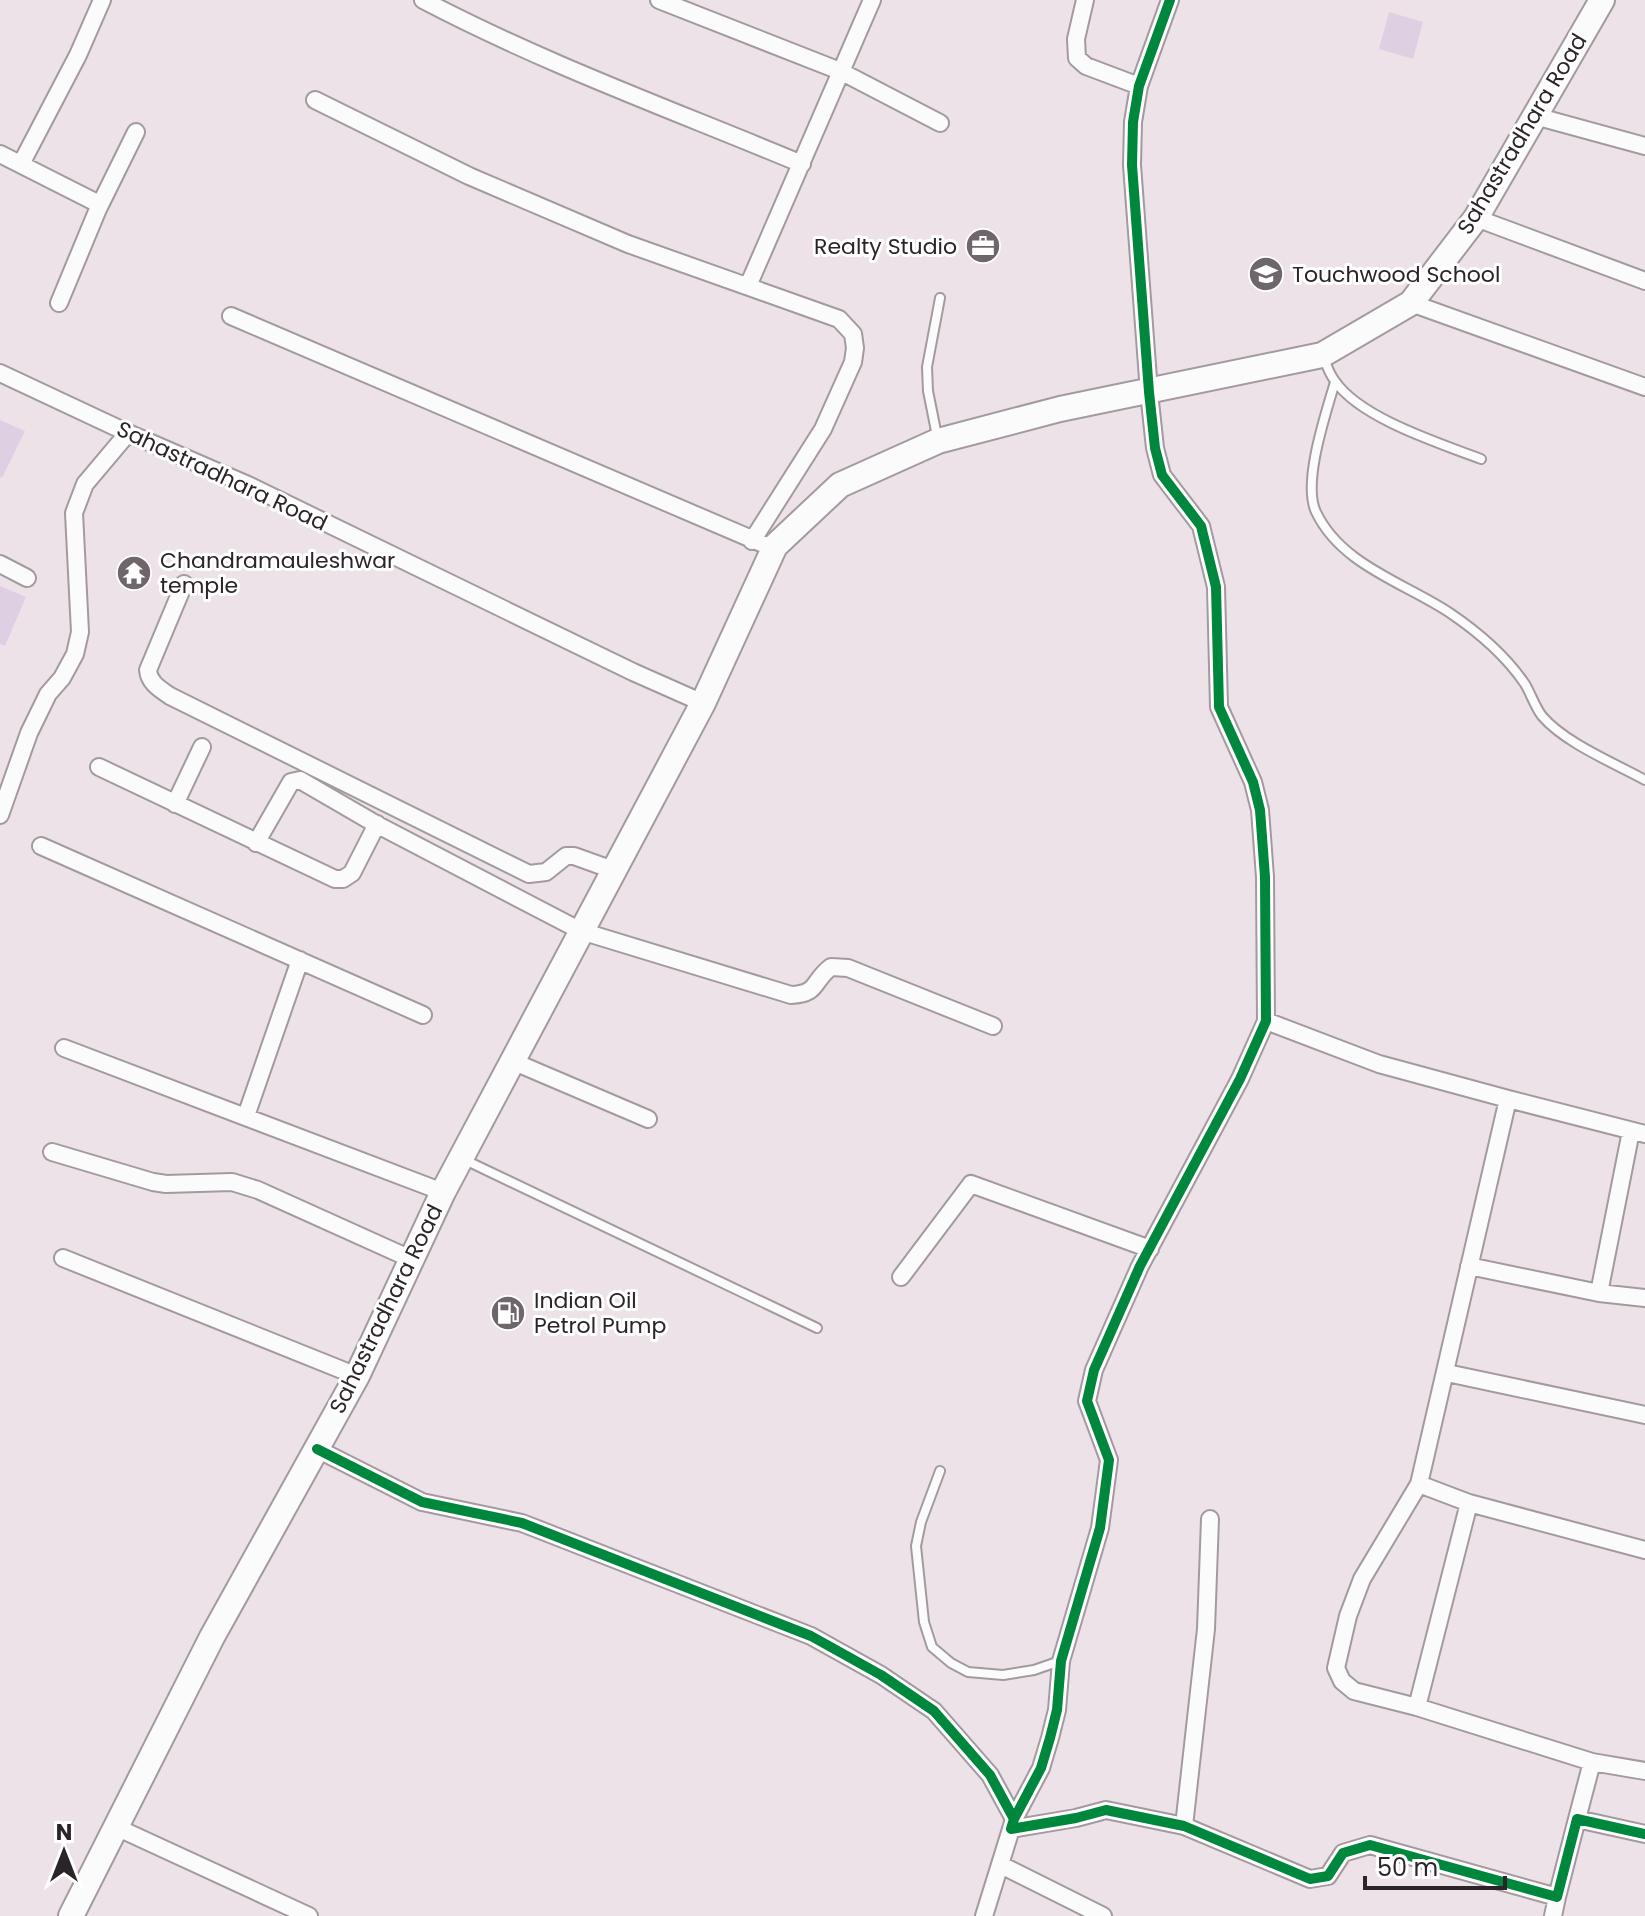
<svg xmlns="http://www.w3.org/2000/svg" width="1645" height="1916" font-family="Poppins,sans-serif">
<rect width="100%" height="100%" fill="#eee2e9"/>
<!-- building -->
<path fill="#decfe3" d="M1389,12L1423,22L1413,59L1379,49Z
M0,420L25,431L2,478L0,477Z
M0,586L26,597L5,646L0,644Z"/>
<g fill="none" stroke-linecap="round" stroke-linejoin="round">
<!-- lane casing -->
<g stroke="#a39a9f" stroke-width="12">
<path id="lane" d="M1324,359C1327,366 1330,375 1335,381C1360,418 1439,443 1481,459
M1335,382C1326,413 1302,483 1316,512C1341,565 1405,583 1450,613C1478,632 1506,656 1525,684C1531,694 1535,707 1542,716C1565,743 1614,763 1645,780
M937,436L928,391L927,367L940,298
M465,1160L817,1328
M940,1471L921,1522L916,1546L924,1622L932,1647L951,1663L968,1672L1003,1675L1034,1670L1060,1661"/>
</g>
<!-- street casing -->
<g stroke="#a39a9f" stroke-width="20">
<path id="street" d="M423,0C545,64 675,111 802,164
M659,0L840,71L940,123
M1085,0L1076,39L1077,58L1086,66L1139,86
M315,100L469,176L628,244L839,319L853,334L855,348L853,362L823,429L752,541
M1535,116L1645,146
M0,154L97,203L98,209L59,303
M21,164L78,55L102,0
M98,209L136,132
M1476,218L1645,281
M748,286L872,0
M1411,303L1645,387
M231,316L761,543
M0,373L128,433L248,485L633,672L703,703
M0,564L27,578
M184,584L148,670C149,683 160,689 170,696L529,874L546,872L566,856H574L613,870
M99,767L335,879H343L352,873L377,824
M175,804L202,747
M0,815L29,733L48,694L62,678L75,654L80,632L74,513L85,484L128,433
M256,843L291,782L300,780L374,823L581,931L791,995C819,994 812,981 831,967L848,968L993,1026
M41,846L423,1015
M1266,1021L1379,1064L1508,1099L1419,1484L1362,1579L1348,1616L1336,1668L1342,1681L1354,1691L1417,1707L1592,1762
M64,1048L443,1192
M512,1061L648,1119
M1508,1099L1645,1134
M246,1116L300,960
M52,1152L153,1182L166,1184L232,1182L258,1190L411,1259
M63,1258L357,1376
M1469,1266L1599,1293L1645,1298
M901,1277L971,1184L1150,1249
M1599,1293L1631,1131
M1447,1373L1645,1415
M317,1449L422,1502L522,1523L811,1636L881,1675L934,1711L990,1775L1014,1819L1011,1829L1076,1818L1106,1810L1184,1826L1310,1879L1328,1876L1343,1853L1370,1845L1557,1897L1577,1819L1645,1834
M1419,1484L1469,1503L1645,1550
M1417,1707L1469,1503
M1014,1819L1041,1768L1050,1738L1057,1710L1061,1661L1100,1528L1109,1460L1087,1401L1094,1370L1140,1266L1240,1079L1266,1021L1265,877L1260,810L1253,782L1219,707L1216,587L1201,526L1162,475L1155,448L1149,392L1132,165L1133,122L1139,86L1170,0
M1577,1819L1592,1762L1645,1771
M1184,1826L1206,1629L1210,1519
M116,1827L309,1916
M1001,1865L1103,1916
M984,1916L1011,1829
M1553,1916L1557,1897"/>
</g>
<!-- secondary casing -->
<g stroke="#a39a9f" stroke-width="28">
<path id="secondary" d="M71,1916L212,1637L357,1376L443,1192L703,703L775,546L840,485L938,441L1060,409L1322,355L1411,303L1476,218L1602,0"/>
</g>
<!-- lane -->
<use href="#lane" stroke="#fcfbfc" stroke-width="8"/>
<!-- street -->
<use href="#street" stroke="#fcfbfc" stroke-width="16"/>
<!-- secondary -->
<use href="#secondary" stroke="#fcfbfc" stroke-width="24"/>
<!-- cycleway casing -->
<g stroke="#fff" stroke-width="15">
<path id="cycleway" d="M317,1449L422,1502L522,1523L811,1636L881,1675L934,1711L990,1775L1014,1819L1011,1829L1076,1818L1106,1810L1184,1826L1310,1879L1328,1876L1343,1853L1370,1845L1557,1897L1577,1819L1645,1834
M1014,1819L1041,1768L1050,1738L1057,1710L1061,1661L1100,1528L1109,1460L1087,1401L1094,1370L1140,1266L1240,1079L1266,1021L1265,877L1260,810L1253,782L1219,707L1216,587L1201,526L1162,475L1155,448L1149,392L1132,165L1133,122L1139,86L1170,0"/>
</g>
<!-- cycleway -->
<use href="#cycleway" stroke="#00873e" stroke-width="10"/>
</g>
<!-- icons -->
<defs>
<g id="office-disc" transform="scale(1.8)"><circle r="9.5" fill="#6f666c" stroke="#fff"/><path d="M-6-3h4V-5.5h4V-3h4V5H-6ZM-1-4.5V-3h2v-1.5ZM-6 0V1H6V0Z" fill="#fff"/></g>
<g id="school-disc" transform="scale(1.8)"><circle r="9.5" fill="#6f666c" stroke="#fff"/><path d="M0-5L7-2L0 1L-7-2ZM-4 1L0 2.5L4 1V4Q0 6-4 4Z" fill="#fff"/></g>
<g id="temple-disc" transform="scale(1.8)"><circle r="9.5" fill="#6f666c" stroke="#fff"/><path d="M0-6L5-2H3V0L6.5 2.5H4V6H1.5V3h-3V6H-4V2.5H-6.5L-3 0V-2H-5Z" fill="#fff"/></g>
<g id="fuel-disc" transform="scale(1.8)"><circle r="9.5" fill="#6f666c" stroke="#fff"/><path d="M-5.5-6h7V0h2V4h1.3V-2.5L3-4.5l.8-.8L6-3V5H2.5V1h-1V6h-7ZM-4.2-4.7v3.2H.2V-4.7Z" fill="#fff"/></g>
</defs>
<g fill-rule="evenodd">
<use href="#office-disc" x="983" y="246"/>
<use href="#school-disc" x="1266" y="274"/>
<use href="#temple-disc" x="134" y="573"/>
<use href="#fuel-disc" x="508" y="1313"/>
</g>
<g text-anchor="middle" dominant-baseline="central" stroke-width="6" stroke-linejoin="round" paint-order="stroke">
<!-- street labels -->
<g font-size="22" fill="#2b2428" stroke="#fff">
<text transform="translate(1522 134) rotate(-59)">Sahastradhara Road</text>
<text transform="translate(222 476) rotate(25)">Sahastradhara Road</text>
<text transform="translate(386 1309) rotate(-64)">Sahastradhara Road</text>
</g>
<!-- poi labels -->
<g font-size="22" fill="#2b2428" stroke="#fff" text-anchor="start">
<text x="957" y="246" text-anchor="end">Realty Studio</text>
<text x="1292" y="274">Touchwood School</text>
<text x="160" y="560">Chandramauleshwar<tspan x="160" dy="25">temple</tspan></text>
<text x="534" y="1300">Indian Oil<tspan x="534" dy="25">Petrol Pump</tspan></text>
</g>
</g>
<!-- north arrow -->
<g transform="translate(64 1852)" stroke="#ffffff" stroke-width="6" paint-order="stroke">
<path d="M0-6L14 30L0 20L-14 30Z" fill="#2b2428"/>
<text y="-12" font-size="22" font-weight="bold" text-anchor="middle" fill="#2b2428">N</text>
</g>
<!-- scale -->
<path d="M1365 1876v12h140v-12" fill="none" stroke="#2b2428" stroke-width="4"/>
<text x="1377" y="1876" font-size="24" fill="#2b2428" stroke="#ffffff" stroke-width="6" paint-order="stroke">50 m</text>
</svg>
